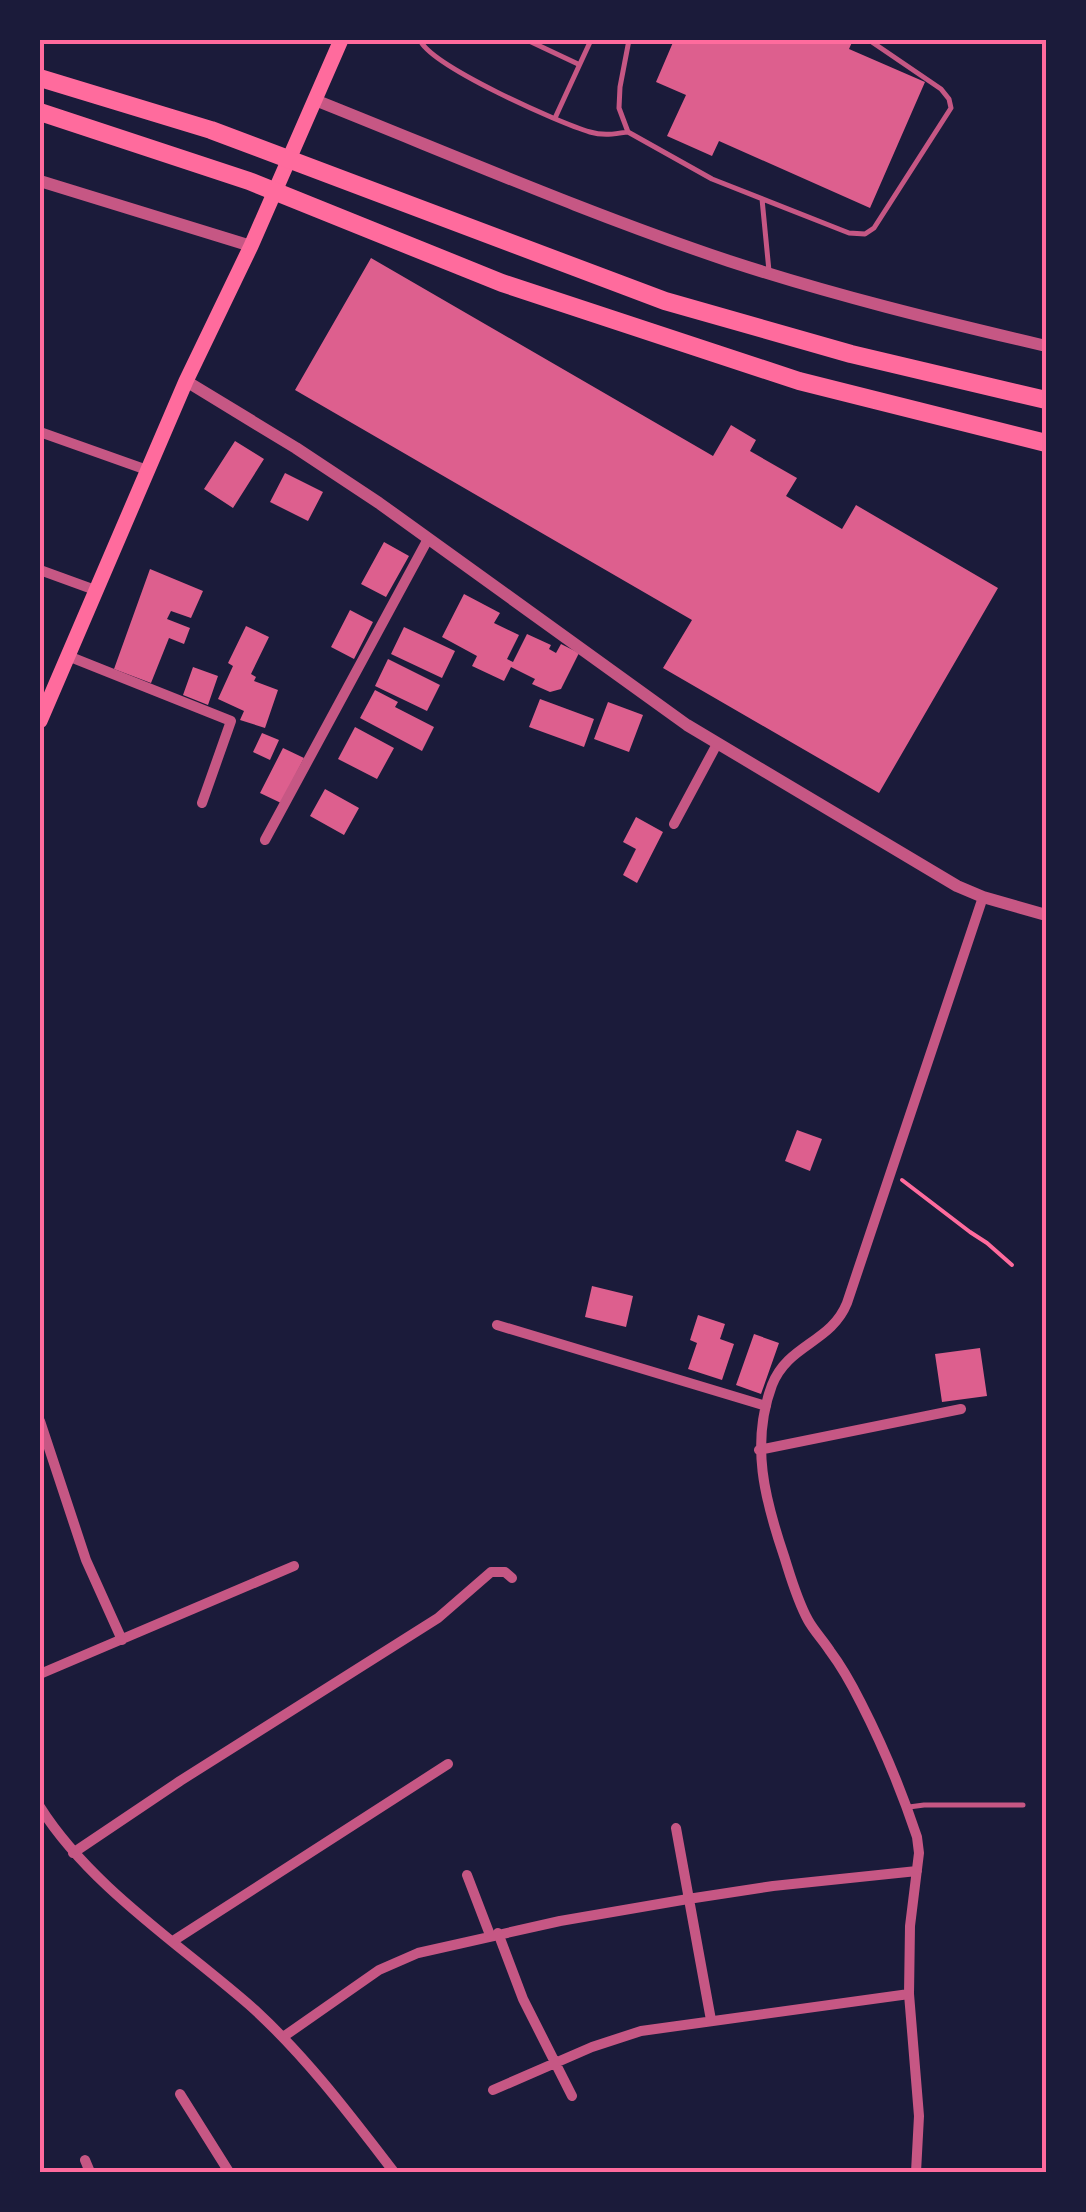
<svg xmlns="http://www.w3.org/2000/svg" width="1086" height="2212" font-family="Barlow,sans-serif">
<rect width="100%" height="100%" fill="#1b1b3a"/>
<!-- building -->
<path fill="#dd5f8e" d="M674,40H853L849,49L925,82L870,208L719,141L712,156L667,136L686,95L656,82Z
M371,258L713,456L731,425L756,440L750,451L797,478L786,496L842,529L856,505L998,588L879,793L663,668L692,620L295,390Z
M235,441L264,459L233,508L204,489Z
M285,473L323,492L308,521L270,502Z
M384,542L409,556L386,597L361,584Z
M150,569L203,591L191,618L171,611L167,619L190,628L184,644L169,638L151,683L114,669Z
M464,594L500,613L494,623L519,635L507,659L513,662L527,634L551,645L549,649L556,653L561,644L579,653L561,689L550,692L532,684L535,679L511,667L504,681L472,666L477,656L442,637Z
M350,610L373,622L354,659L331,647Z
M246,626L269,637L251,674L256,677L254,681L278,690L265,728L240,720L244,711L218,699L233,666L228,663Z
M404,627L455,651L442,678L391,654Z
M388,659L440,685L427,711L375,686Z
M193,667L218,676L208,705L183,695Z
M375,690L398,702L395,707L434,727L422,751L360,718Z
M540,699L594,719L584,747L529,727Z
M608,702L643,715L629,752L594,739Z
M355,727L394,748L377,779L338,759Z
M262,733L279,740L270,760L253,752Z
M283,748L304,758L281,803L260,793Z
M325,789L359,808L344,835L310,816Z
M636,817L663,832L637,883L623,875L636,849L623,842Z
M797,1130L822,1139L810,1171L785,1161Z
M592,1286L633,1296L626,1327L585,1317Z
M698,1315L725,1324L720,1339L734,1344L722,1380L688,1369L697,1343L690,1340Z
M754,1334L779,1343L761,1394L736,1385Z
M980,1348L987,1396L942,1402L935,1354Z"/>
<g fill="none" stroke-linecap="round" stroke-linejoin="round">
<!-- path -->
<path stroke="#ff6b9d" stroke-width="4" d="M902,1180L970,1232L987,1243L1012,1265"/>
<!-- service -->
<path stroke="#c65784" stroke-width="5" d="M420,40C431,66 559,123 590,132C603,136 615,134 628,132
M527,40L578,64
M629,40L620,87L619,108L628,132L712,179L849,233L865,234L874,228L951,108L949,99L941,89L869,40
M555,118L591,40
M762,199L769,271
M909,1807L924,1805H1023"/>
<!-- minor -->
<path stroke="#c65784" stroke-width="10" d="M40,432L147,470
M40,570L95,590
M68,656L231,721L202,803
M674,824L717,744
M265,840L428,539
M497,1325L766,1406
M40,1421L86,1560L122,1640
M759,1450L961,1409
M40,1674L294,1566
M40,1807C91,1888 184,1947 255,2010C308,2059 350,2115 394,2172
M676,1828L711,2020
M73,1853L180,1781L438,1618L491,1572H505L512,1578
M467,1875L490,1935
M498,1933L523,1999L572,2096
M173,1941L448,1764
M283,2037L379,1970L418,1953L560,1921L688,1899L773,1886L917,1871
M493,2090L592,2047L641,2031L909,1994
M180,2094L229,2172
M85,2160L90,2172
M916,2172L919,2116L909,1994L910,1926L919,1853L917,1837C902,1792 883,1746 861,1703C852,1685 842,1667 830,1651C823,1640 814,1631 808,1620C797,1600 791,1578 784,1556C765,1500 750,1444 772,1385C788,1344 831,1343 847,1303L983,897"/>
<!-- tertiary -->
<path stroke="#c65784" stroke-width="12" d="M315,100C453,155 589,214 729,261C833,295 939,321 1046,346
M40,181L251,246
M186,381L296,448L379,503L687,725L957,886L983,897L1046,915"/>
<!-- primary -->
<path stroke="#ff6b9d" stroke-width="15" d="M40,721L186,381L251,246L341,40"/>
<!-- motorway -->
<path stroke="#ff6b9d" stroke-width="18" d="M40,78L211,130L665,301L851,354L1046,400
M40,112L249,181L502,283L799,381L1046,443"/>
</g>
<!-- border -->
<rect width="1086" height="2212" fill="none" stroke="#1b1b3a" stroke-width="85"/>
<rect x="42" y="42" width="1002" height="2128" fill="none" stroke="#ff6b9d" stroke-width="4"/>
</svg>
